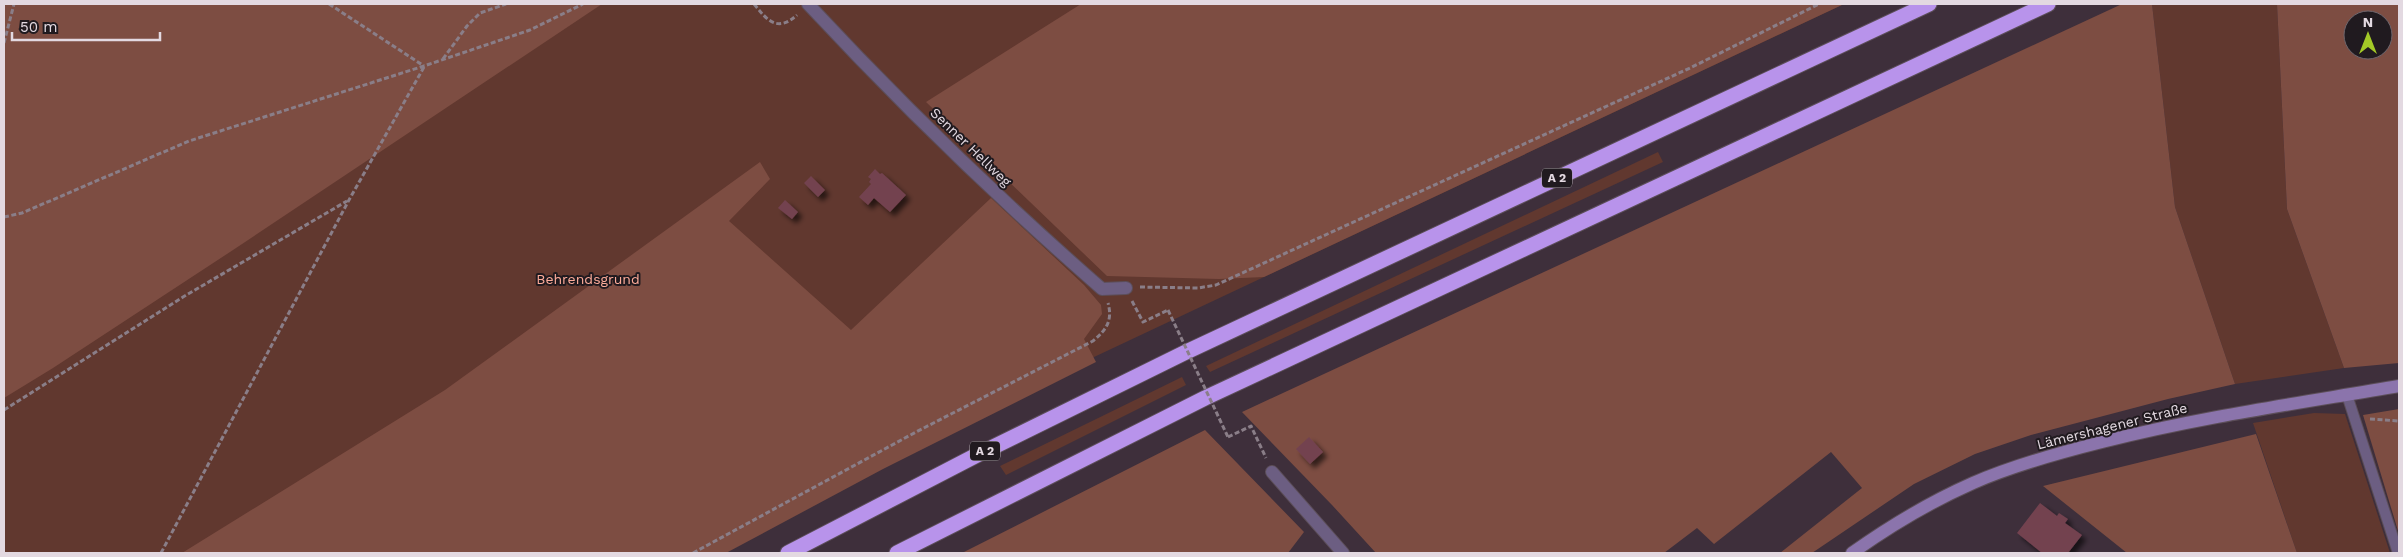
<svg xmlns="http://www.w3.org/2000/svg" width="2403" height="557" font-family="'Work Sans',sans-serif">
<defs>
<filter id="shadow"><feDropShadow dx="4.5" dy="4.5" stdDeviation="2.5" flood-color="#0009"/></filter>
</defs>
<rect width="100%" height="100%" fill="#3e2f3b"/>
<!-- green -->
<path fill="#61382f" d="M410,4H1844L875,460L705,553H4V195Z
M2152,4H2277L2287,209L2344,368L2235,384L2175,207Z
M1658,152L1663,162L1210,372L1206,366Z
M1182,377L1186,385L1006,475L1000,466Z
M2314,413L2345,414L2390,553H2297L2253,423Z"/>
<!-- forest -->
<path fill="#7d4d42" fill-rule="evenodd" d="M4,4H602L230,252L53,368L4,398Z
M1081,4H1844L1264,277L1219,279L1107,276L926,102Z
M2122,4H2152L2175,207L2235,384L2168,399L2031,435L1975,454L1914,484L1812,553H1780L1862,488L1831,452L1714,544L1697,528L1664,553H1376L1332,505L1242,412Z
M2277,4H2399V363L2344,368L2287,209ZM2353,20H2383V50H2353Z
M760,162L770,179L729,221L851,330L991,198L1084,285L1101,305L1102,314L1084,339L1096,362L883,469L726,553H182L445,390Z
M2399,409V534L2363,415Z
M1205,430L1304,532L1288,553H962Z
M2256,434L2297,553H2127L2043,486Z"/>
<!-- building -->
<path fill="#734250" filter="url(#shadow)" d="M875,169L880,174L882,173L906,195L890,212L874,198L868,205L859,197L871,184L869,182L871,179L868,177Z
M811,176L825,190L818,197L804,183Z
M785,200L798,212L792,219L778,208Z
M1309,437L1323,452L1310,464L1296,449Z
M2040,503L2057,516L2059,513L2068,519L2065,523L2082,535L2068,553H2042L2017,533Z"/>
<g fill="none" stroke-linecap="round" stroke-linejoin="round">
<!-- lane casing -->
<g stroke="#5c4e59" stroke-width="12">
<path id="lane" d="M2347,395L2398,553"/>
</g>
<!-- street casing -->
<g stroke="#5c4e59" stroke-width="14">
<path id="street" d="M808,4C901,104 999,199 1102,289L1126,288
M1272,472L1343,553"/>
</g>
<!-- secondary casing -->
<g stroke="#5c4e59" stroke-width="14">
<path id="secondary" d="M1852,553C1890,526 1930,502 1973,483C2014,465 2058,453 2102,442C2200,417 2300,403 2399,386"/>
</g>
<!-- highway casing -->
<g stroke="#5c4e59" stroke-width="17">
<path id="highway" d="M788,553L975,456L1184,353L1929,4
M897,553L1205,398L2048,4"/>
</g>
<!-- path -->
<path stroke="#8a7e88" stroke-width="3" stroke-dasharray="5 2.5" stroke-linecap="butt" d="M329,4L424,66
M754,4C767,20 777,33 797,15
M4,43L14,4
M443,59L467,26L480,13L506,4
M4,217L22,213L189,141L424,66L530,30L583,4
M1140,287L1198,288L1216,285L1690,68L1819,4
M1132,301L1143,322L1168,310
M4,410L183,297L347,201
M2370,419L2399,421
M1228,437L1251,426L1266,458
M161,553L349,200L424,67
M693,553L916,432L1093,341C1106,330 1113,321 1108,303"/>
<!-- lane -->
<use href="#lane" stroke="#6c5e82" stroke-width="10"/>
<!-- street -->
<use href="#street" stroke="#6c5e82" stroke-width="12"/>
<!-- secondary -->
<use href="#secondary" stroke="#8b74ac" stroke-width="12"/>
<!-- highway -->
<use href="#highway" stroke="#b893eb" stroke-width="15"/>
<!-- path-bridge -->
<path stroke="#8a7e88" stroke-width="3" stroke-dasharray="5 2.5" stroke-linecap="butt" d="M1168,310L1228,437"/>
</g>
<g text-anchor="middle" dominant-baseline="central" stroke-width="4" stroke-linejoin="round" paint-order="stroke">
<!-- shield labels -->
<g fill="#201a1f" stroke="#a8a0a7" stroke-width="1">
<rect x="1542" y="168.5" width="30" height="19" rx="4"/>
<rect x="970" y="441.5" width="30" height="19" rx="4"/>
</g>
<g font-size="12" font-weight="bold" fill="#e3d9e1">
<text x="1557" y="178">A 2</text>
<text x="985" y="451">A 2</text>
</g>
<!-- street labels -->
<g font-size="14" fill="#e3d9e1" stroke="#201a1f">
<text transform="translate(971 147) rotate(44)">Senner Hellweg</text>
<text transform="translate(2112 426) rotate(-14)">Lämershagener Straße</text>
</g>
<!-- park labels -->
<g font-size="14" fill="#fdac9a" stroke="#201a1f">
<text x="588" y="279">Behrendsgrund</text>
</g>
</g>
<!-- border -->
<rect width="2403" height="557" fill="none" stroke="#e3d9e1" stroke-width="10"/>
<!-- north arrow -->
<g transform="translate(2368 35)"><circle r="24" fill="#201a1f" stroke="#6e666d"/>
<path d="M0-4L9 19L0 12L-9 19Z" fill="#a3c927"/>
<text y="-8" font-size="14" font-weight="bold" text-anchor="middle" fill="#e3d9e1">N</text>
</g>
<!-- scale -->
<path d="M12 32v8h148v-8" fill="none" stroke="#e3d9e1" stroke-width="2.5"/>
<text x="20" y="32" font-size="15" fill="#e3d9e1" stroke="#201a1f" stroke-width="4" paint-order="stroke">50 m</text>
</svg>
